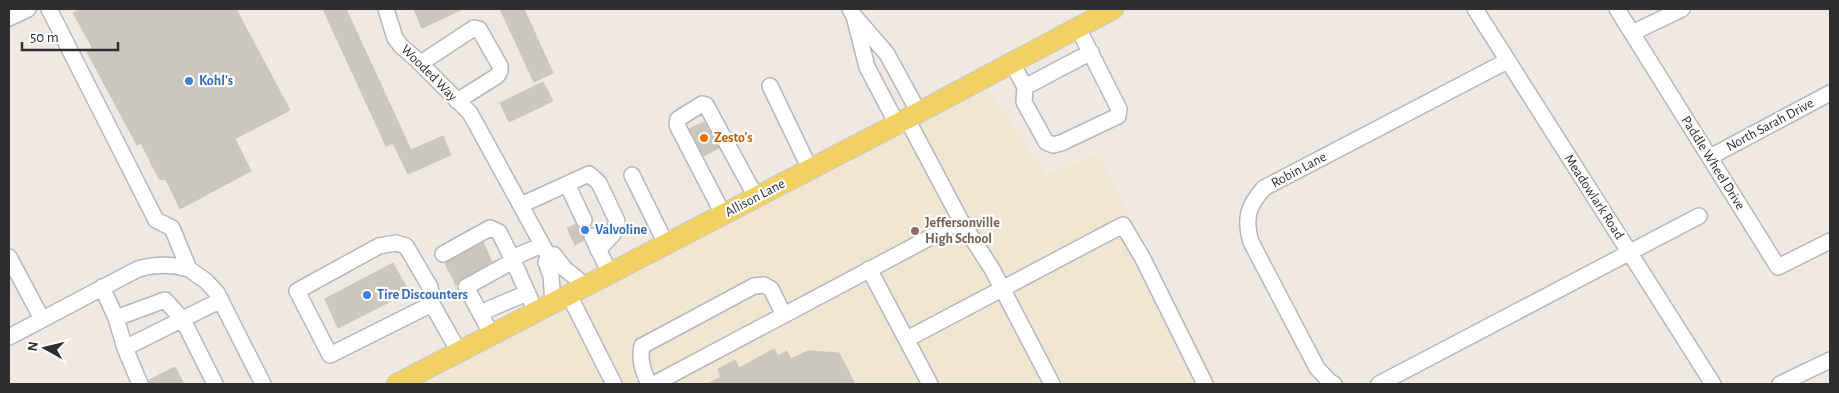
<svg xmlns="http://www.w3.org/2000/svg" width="1839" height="393" font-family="'Alegreya Sans',sans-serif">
<rect width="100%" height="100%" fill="#efe9e1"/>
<!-- education -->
<path fill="#f0e6d1" d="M982,79L1047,175L1097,154L1218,384H421L416,375Z"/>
<!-- building -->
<path fill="#cbc7bf" stroke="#cbc5ba" d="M80,9H236L290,110L235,139L251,171L180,209L166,180L159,179L141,143L137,145L87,52L92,47L73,13Z
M323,9H346L411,150L443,136L451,155L408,174L393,143L386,146Z
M414,9H463L422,28Z
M500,9H524L553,73L534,82Z
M543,82L553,101L509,122L500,103Z
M704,122L719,148L704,156L689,129Z
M576,224L579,228L586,229L583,235L584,240L575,245L567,228Z
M483,242L492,262L461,279L456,285L445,263Z
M393,263L409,292L338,328L325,299Z
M774,349L778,356L787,351L791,359L808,351L839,353L855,384H707L721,377L718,369L735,360L739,368Z
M175,367L184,384H149V380Z"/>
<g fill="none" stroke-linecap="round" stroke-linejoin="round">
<!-- minor casing -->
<g stroke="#b4b7c1" stroke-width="18">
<path id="minor" d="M49,9L156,220L172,228L189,269L206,281L217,293L263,384
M386,9L395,38L401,46L416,59L470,113L549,257L546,262L551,276L553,303
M850,9L854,16L867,67L897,124
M1475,9L1713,384
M1617,9L1778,267L1830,241
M855,17L887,54L919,113
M9,18L28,9
M1632,33L1682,9
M421,63L474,28L479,29L500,66V71L497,76L457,101
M1012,63L1025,87L1024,102L1046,142L1053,145L1061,143L1118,116L1119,109L1078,28
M770,86L810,169
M1025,87L1091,52
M907,119L961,221L992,269L1052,384
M1710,157L1830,93
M632,175L666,244
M567,184L589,174L599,183L617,221L613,234L598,250
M521,205L567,184L584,220
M723,214L677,125L678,119L702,104L706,105L756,197
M592,236L610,274
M443,254L490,228L499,232L512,258L542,245
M9,257L42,319
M549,257L554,255L565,269L586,286
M512,258L536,312
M869,269L930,384
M102,287L116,318L125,348
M569,295L614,384
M432,304L330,355L297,291L379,246L396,243L406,246L430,287L432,304L459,352
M480,313L527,293
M116,318L165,300L183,320L215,384
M492,335L466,287L513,261
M9,337L138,269C155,264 172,264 189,269
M907,339L1123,225L1142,257L1205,384
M140,384L125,348L221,300
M649,384C643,371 639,360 642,346L754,286L764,285L771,289L784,315
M654,384L961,221
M1334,384L1330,382L1317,368L1251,242C1244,218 1248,206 1264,188L1507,61
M1379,384L1699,216
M1780,384L1830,360"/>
</g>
<!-- major casing -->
<g stroke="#c9c9c9" stroke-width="22">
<path id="major" d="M397,384L897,124L1113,9"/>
</g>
<!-- minor -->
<use href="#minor" stroke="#fff" stroke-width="15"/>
<!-- major -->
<use href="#major" stroke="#f2d163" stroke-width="20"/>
</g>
<!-- markers -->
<g fill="#3f7fe0" stroke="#fff" stroke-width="2">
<circle cx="189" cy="81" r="5"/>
<circle cx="585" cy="230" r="5"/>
<circle cx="367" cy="295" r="5"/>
</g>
<circle fill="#e8710a" stroke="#fff" stroke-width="2" cx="704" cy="138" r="5"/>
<circle fill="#8d6e63" stroke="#fff" stroke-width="2" cx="915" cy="231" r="5"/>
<g text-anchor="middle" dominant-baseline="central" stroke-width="4.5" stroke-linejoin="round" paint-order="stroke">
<!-- street labels -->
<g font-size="14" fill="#2e2e2e" stroke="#fff">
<text transform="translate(429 73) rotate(45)">Wooded Way</text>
<text transform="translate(1770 125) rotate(-28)">North Sarah Drive</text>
<text transform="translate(1713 163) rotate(58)">Paddle Wheel Drive</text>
<text transform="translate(1299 170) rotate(-28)">Robin Lane</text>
<text transform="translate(1594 197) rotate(57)">Meadowlark Road</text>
<text transform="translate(755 198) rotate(-28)">Allison Lane</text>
</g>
<!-- shop labels -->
<g font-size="14" font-weight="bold" fill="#366cbe" stroke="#fff" text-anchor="start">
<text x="199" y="81">Kohl's</text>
<text x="595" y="230">Valvoline</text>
<text x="377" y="295">Tire Discounters</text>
</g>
<!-- food labels -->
<g font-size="14" font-weight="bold" fill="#c56008" stroke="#fff" text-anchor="start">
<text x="714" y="138">Zesto's</text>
</g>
<!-- education labels -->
<g font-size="14" font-weight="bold" fill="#785e54" stroke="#fff" text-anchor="start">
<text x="925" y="223">Jeffersonville<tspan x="925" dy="16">High School</tspan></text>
</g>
</g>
<!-- border -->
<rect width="1839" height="393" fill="none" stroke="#2e2e2e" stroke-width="20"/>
<!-- north arrow -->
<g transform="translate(45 348) rotate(278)" stroke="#ffffff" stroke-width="4" paint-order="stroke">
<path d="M0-4L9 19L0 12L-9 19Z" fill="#2e2e2e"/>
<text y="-8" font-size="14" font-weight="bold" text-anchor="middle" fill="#2e2e2e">N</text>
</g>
<!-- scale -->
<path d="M22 42v8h96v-8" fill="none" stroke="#2e2e2e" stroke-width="2.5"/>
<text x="30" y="42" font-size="15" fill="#2e2e2e" stroke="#ffffff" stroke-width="4" paint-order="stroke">50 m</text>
</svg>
